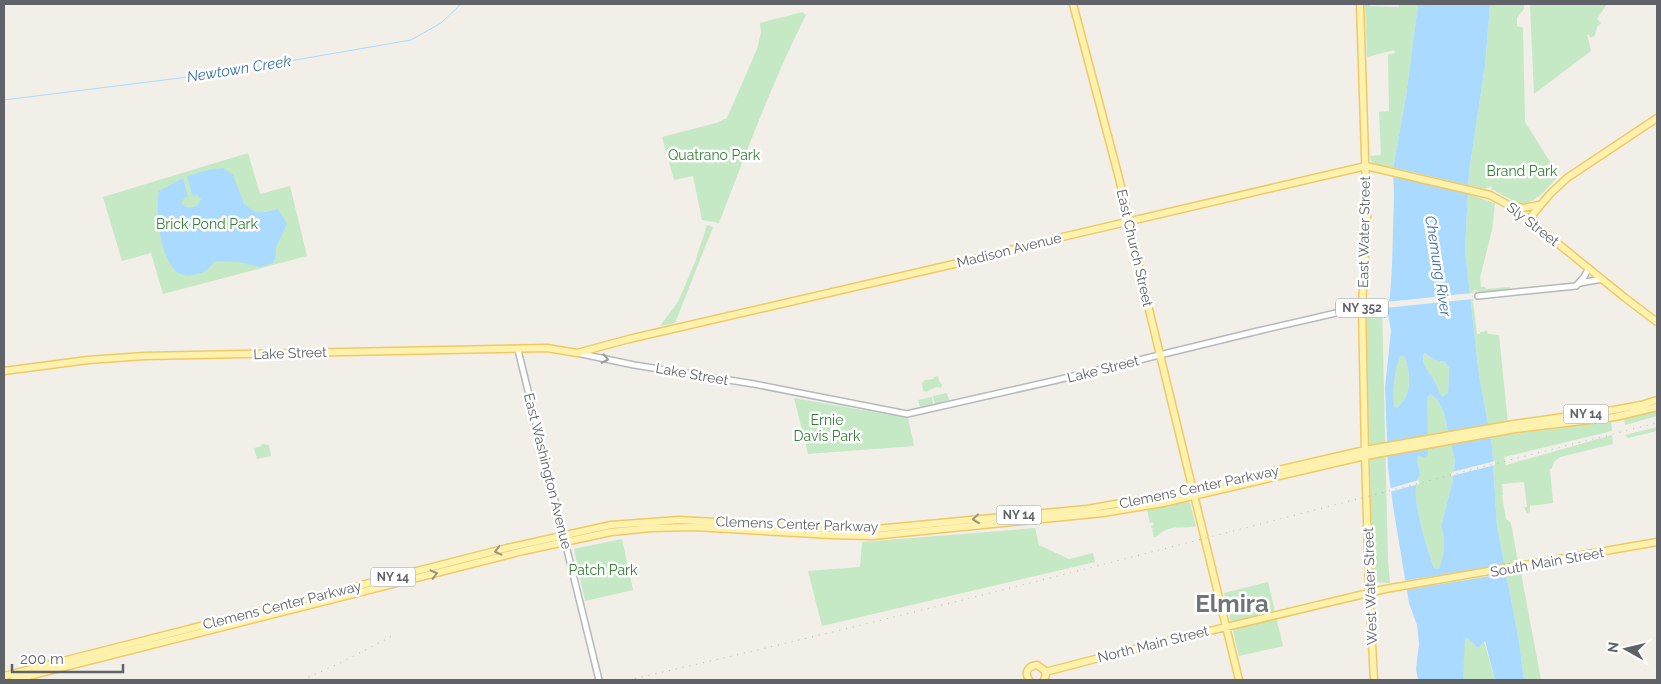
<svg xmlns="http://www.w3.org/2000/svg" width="1661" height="684" font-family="Raleway,sans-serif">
<rect width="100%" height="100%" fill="#f1efe8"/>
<!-- green -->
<path fill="#c5e8c5" d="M1365,4H1369L1370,6L1399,7L1400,4H1418L1406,96L1393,169L1372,163L1370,156L1381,155L1379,112L1389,111L1388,55L1395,53L1394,50L1367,57Z
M1490,4H1524V9L1517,18V26L1523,28L1525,122L1559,176C1548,186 1534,208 1517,202C1508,199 1500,193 1491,189L1492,186L1484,189L1473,186L1472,195C1480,197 1489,202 1495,203L1492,230L1480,278L1481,287H1485L1486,289L1510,287V290L1477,292V290H1474L1472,294L1477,334H1480V332L1487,331L1488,334L1499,335L1509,433L1544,430L1609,419L1611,420L1612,431L1504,457L1506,465L1612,435L1613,444L1560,457L1554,462L1552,468L1550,469L1553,503L1530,506V512L1527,513L1524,507H1527L1524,482L1502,484L1503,495H1502L1506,519L1511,523L1518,562L1516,563L1517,571H1521V573L1541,680H1524L1519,641L1497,526L1492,445L1479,375L1465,250L1469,172L1485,66Z
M1530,4H1607L1597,19L1601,23L1597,27L1595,35L1591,38L1588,34L1587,35L1591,51L1534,94Z
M802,12L806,15C772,82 746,153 719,223L702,220L693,176L674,180L662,137L716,123L727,118L757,49L761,33L760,23Z
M248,153L260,194L290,186L307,256L163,294L151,253L122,261L103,197Z
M707,225L713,227L675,323L660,326L678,302L695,262Z
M1382,306L1388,560L1390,583L1373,582L1366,312V310Z
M1425,353L1434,360L1445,362L1449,368L1448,394L1443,398C1439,393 1439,391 1437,386C1433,375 1422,368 1423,355Z
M1399,356L1405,358C1411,376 1412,395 1397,408L1394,406C1393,390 1394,372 1399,356Z
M938,376L939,381L942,385L941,388L936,387L926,392L923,391L922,383L925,380L933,379L934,377Z
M947,393L949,400L935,404L933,396Z
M1431,393L1438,400L1444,413L1455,461L1452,484L1441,526L1444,537V551L1439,569L1434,568C1428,550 1407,490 1420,475L1417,457L1420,456L1427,398Z
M932,397L933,404L920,407L918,400Z
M794,398L908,418L914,446L808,454Z
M1657,411V416L1625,425L1624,419Z
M1657,427V431L1628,438L1625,435Z
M263,444L269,445L271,456L257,459L254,448L259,447Z
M1188,502L1190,503L1196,526C1186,529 1174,525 1164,531C1159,533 1159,536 1154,537L1152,530L1155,529L1151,528V526L1154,525L1153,522L1150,523L1147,510Z
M1035,528L1039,545L1069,559L1093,553L1095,562L822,626L808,571L860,567L862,542Z
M622,539L633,590L585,601L574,549Z
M1268,582L1283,646L1239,656L1224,593Z
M1464,636L1471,641L1478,648L1484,641L1495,680H1463Z"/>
<!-- water -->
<path fill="#aadaff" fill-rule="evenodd" d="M1418,4H1490L1485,66L1469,172L1465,250L1479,375L1492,445L1497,526L1519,641L1524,680H1495L1485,641L1478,648L1471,641L1465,637L1463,680H1418L1416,669L1419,644L1417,625L1409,603L1393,506L1388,468L1385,388L1391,331L1387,308L1390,296L1392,266L1394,195L1393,169L1406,96ZM1425,353L1434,360L1445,362L1449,368L1448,393L1443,397C1439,393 1439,391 1437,386C1433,375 1422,368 1423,355ZM1400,356L1405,358C1411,376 1412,395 1397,408L1394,406C1393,390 1394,372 1400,356ZM1431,394L1438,400L1444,413L1455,461L1452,484L1441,526L1444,537V551L1439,569L1434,568C1428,550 1407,490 1420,475L1417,457L1420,456L1423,458L1428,455L1427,398Z
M223,168L233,175L244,204L255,212H267L278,209L287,224C284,231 281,236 278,243C274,249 278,255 273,263L260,267L239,262L216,261C212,264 208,269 204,272C201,273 196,274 192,275C160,282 155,211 159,191L183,178L188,197H185L181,203C187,209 190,208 197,206L201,199L197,195L193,197L187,176L208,170Z"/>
<!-- pier -->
<path fill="#f1efe8" d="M1391,167L1471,186V194L1391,176Z
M1472,293V299L1385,308L1386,302Z
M1495,461V465L1451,476L1452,472Z
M1419,480V484L1389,492L1388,489Z
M1507,564L1509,573L1404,590L1403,581Z"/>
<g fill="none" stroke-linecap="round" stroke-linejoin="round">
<!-- stream -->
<path stroke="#aadaff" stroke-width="1" d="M4,100L220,73L411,40L441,23L461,4"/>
<!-- minor casing -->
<g stroke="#b5b8bc" stroke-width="8">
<path id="minor" d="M1580,283L1602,279
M1478,296L1576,286L1584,277L1589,268
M518,350L599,680
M577,353L634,365L754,384L907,414L1057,380L1258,331L1362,307H1367"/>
</g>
<!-- major casing -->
<g stroke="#f2c960" stroke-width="9">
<path id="major" d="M1073,4L1119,178L1145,293L1239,680
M1360,4L1367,217L1362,307L1365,454L1369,587L1374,680
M1513,205L1523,208L1539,205
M1528,220L1550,194L1567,178L1657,118
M4,371L88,360L144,356L547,348L577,353L629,339L967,261L1041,242L1366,166L1490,195L1514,208L1624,297L1657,322
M1045,672L1130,650L1385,589L1657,542
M4,676L507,548L611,525L679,520L822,528L876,529L1087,509L1173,494L1365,450L1514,424L1614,410L1641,405L1657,400
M13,680L523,551L611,532L651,528L695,527L832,535L872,536L1103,513L1163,503L1365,456L1515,429L1615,417L1657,407
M1029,680C1024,672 1028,666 1037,665L1044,670L1046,674L1044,680"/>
</g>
<!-- minor -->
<use href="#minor" stroke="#fff" stroke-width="5"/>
<!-- major -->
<use href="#major" stroke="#fff2af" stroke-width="6"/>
<!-- rail -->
<path stroke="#b6b7b8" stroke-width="1" stroke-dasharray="1 6" stroke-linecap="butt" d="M302,680L340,663L396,634
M628,680C973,602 1314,508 1657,423"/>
</g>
<!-- one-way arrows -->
<defs><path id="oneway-chevron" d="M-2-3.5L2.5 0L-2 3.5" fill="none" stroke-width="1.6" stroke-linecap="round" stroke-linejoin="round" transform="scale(1.25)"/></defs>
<use stroke="#979a9d" href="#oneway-chevron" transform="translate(605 359) rotate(12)"/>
<g stroke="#979581">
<use href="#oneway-chevron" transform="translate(976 519) rotate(174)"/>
<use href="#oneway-chevron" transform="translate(498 551) rotate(166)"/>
<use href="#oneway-chevron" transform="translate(434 574) rotate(-14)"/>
</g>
<g text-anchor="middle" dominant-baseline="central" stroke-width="5" stroke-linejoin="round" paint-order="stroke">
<!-- shield labels -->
<g fill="#fff" stroke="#8f9295" stroke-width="1">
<rect x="1336" y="298.5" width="52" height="19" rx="4"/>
<rect x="1563.5" y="404.5" width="45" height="19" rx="4"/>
<rect x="996.5" y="505.5" width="45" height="19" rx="4"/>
<rect x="370.5" y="567.5" width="45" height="19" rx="4"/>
</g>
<g font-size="12" font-weight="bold" fill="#5f6368">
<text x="1362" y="308">NY 352</text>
<text x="1586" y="414">NY 14</text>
<text x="1019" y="515">NY 14</text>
<text x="393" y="577">NY 14</text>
</g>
<!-- park labels -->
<g font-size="14" fill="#348238" stroke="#fff">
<text x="714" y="155">Quatrano Park</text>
<text x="1522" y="171">Brand Park</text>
<text x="207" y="224">Brick Pond Park</text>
<text x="827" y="420">Ernie<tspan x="827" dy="16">Davis Park</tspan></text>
<text x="603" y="570">Patch Park</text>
</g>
<!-- street labels -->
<g font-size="14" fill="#5f6368" stroke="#fff">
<text transform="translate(1533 224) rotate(38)">Sly Street</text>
<text transform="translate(1364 232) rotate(-89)">East Water Street</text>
<text transform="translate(1135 248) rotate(77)">East Church Street</text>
<text transform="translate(1009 250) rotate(-14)">Madison Avenue</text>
<text transform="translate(290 353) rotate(-2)">Lake Street</text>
<text transform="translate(1103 369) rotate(-14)">Lake Street</text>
<text transform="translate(692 374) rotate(10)">Lake Street</text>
<text transform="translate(548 471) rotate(76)">East Washington Avenue</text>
<text transform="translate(1199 487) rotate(-12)">Clemens Center Parkway</text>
<text transform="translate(797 524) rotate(2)">Clemens Center Parkway</text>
<text transform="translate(1547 562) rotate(-10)">South Main Street</text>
<text transform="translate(1370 586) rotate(-92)">West Water Street</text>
<text transform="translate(282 605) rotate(-14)">Clemens Center Parkway</text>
<text transform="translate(1153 644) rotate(-14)">North Main Street</text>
</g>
<!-- water labels -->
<g font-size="15" font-style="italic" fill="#4174aa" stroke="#fff">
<text transform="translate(239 69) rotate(-9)">Newtown Creek</text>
<text transform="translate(1438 266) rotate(81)">Chemung River</text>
</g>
<!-- town labels -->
<g font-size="24" font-weight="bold" fill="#70757a" stroke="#fff">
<text x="1232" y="603">Elmira</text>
</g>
</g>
<!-- border -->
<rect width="1661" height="684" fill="none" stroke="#5f6368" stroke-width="10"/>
<!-- north arrow -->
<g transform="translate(1626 649) rotate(278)" stroke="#ffffff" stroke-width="4" paint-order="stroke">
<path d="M0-4L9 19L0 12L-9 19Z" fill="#5f6368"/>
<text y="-8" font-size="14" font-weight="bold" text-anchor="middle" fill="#5f6368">N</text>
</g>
<!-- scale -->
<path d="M12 664v8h111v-8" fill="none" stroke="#5f6368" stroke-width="2.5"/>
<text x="20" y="664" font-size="15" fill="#5f6368" stroke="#ffffff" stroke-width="4" paint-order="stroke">200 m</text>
</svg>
